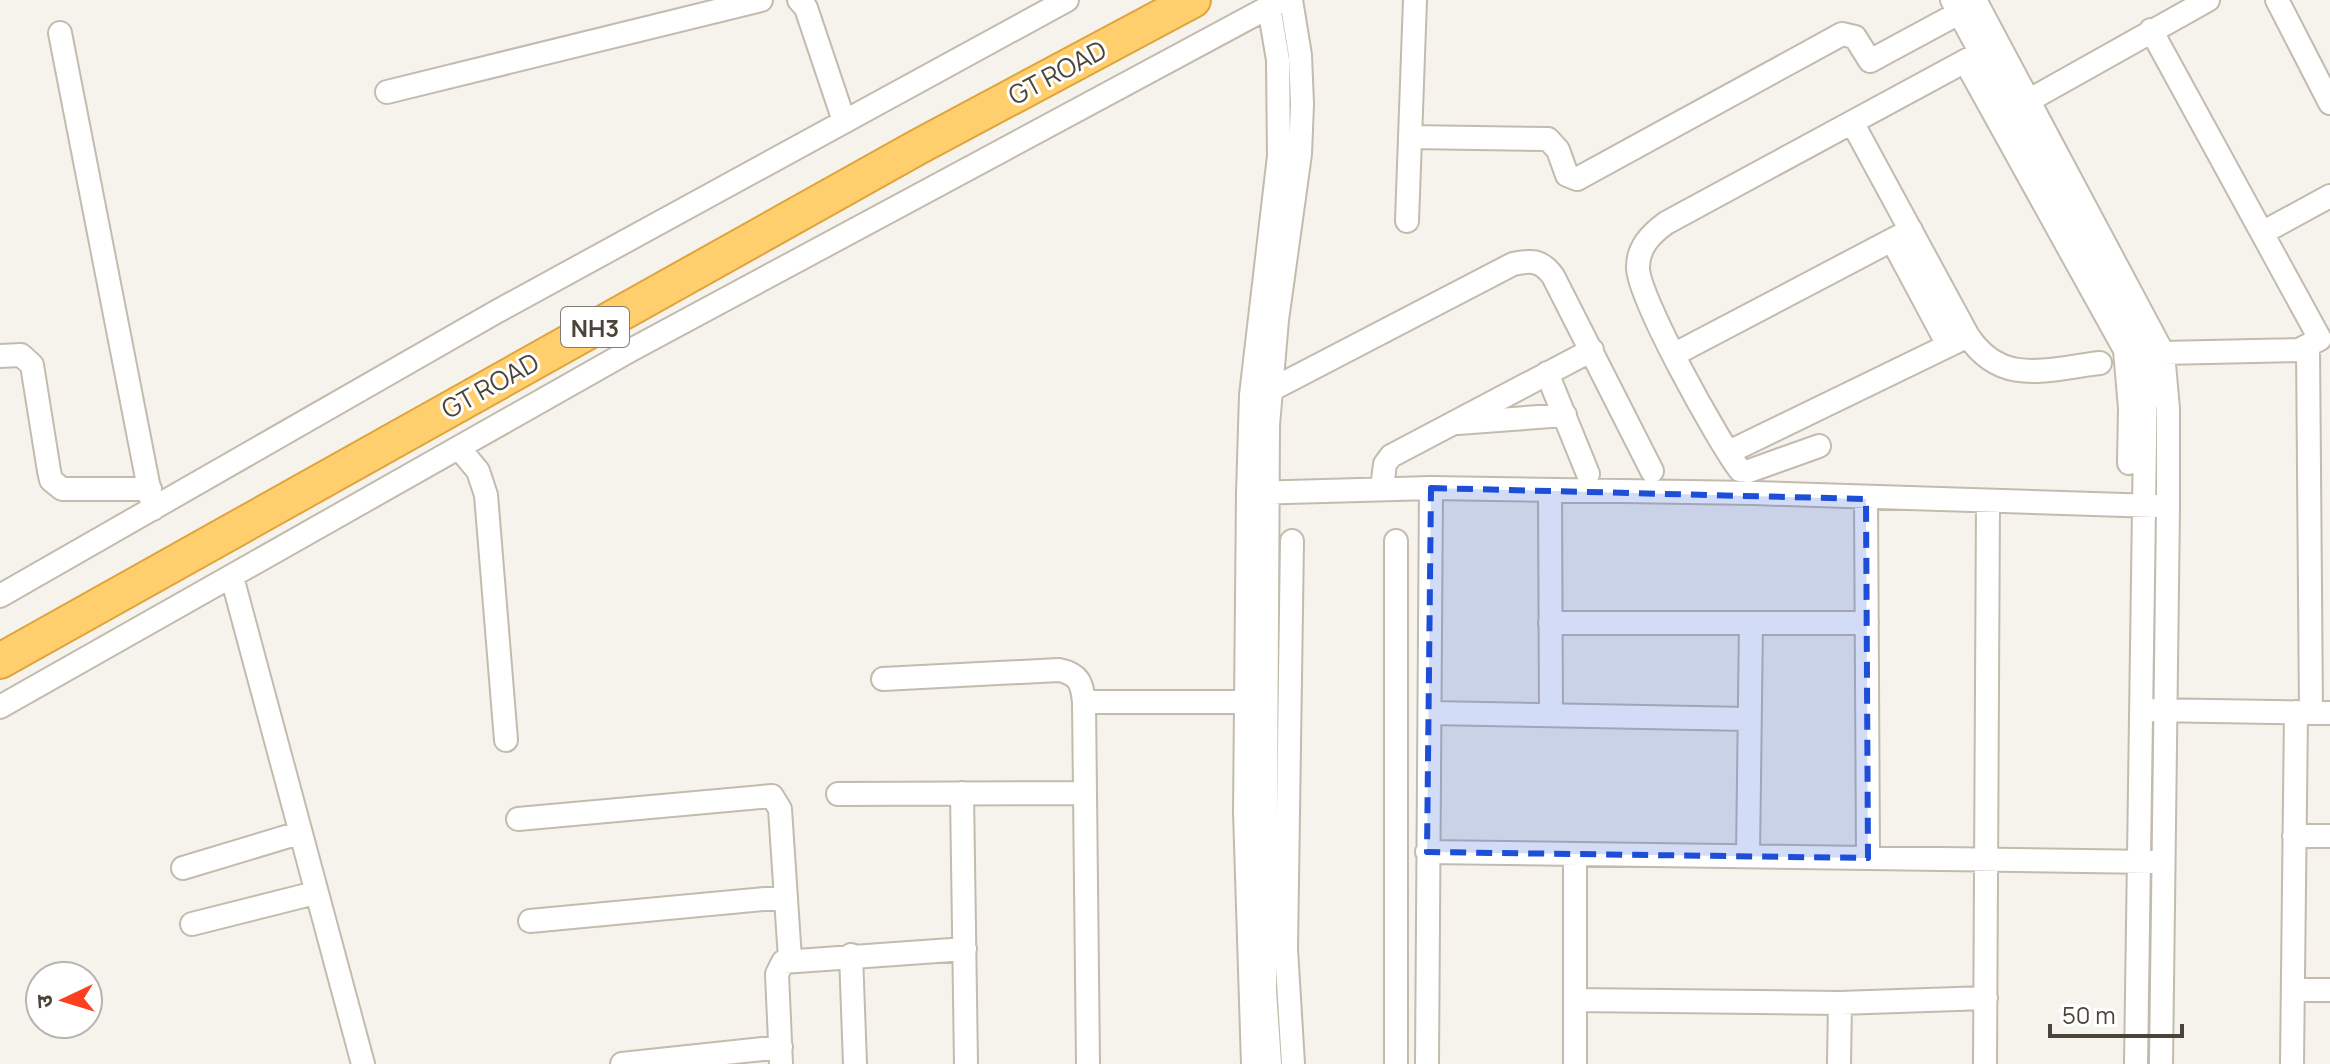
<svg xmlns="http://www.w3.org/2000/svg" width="2330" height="1064" font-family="Manrope,'Noto Sans Devanagari',sans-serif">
<rect width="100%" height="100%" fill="#f6f3ec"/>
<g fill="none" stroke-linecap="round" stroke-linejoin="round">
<!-- minor casing -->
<g stroke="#c2bbae" stroke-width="26">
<path id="minor" d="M799,0L806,8L844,121
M1952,0L2131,327L2146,371L2136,1064
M1975,0L2163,353L2168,409V507L2161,1064
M2277,0L2330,103
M2151,30L2320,339
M60,33L153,509
M1965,61L2125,350L2130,408L2129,463
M387,92L761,0
M2017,107L2208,0
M1410,137L1548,139L1558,150L1567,175L1577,179L1842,34L1855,37L1870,61L1959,13
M1407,221L1415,0
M2262,233L2330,196
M1892,240L1948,345
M1968,336C2002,387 2047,369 2100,363
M2308,346L2311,712
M2163,353L2299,350L2318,340
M1675,354L1911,230
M0,356L21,355L32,365L49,471L51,480L62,489H150
M1547,373L1588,474
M1269,391L1513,264C1532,260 1541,260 1553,276L1652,471
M1458,423L1565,415
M1819,446L1749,471L1740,470C1719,443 1637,296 1638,267C1638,247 1651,234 1666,223L1980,53
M459,448L478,471L486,495L506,740
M1729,452L1968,336L1853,124
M1382,488L1385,464L1391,456L1592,350
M1550,490L1551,715
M1254,493L1431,488L1753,493L2155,506
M1866,499L1868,858
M1292,541L1286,949L1293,1064
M232,577L363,1064
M0,596L496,312L1067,0
M1550,623H1867
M883,679L1059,670C1079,674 1082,683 1084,702L1088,1064
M1084,702H1259
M0,707L631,350L1282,0
M2152,710L2330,713
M1430,713L1749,719
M962,793L966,1064
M838,794L1084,793
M518,819L772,796L780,809L790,959
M2294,836H2330
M1427,852L2153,862
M1748,856L1751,623
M183,868L299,833
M530,921L786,897
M192,924L315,893
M851,955L855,1064
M2293,990H2330
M1575,1000L1840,1003L1986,998
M622,1064L781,1047
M781,1064L777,974L783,962L965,949
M1253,1064L1245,812L1248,494L1251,395L1279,156L1278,60L1269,7
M1270,1064L1265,991L1268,425L1277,320L1300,154L1302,104L1300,55L1291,0
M1396,1064V541
M1427,1064L1431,488
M1575,1064V854
M1839,1064L1840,1003
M1985,1064L1988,501
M2292,1064L2296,712"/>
</g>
<!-- highway casing -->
<g stroke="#e0a43c" stroke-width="38">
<path id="highway" d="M0,661L918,147L1193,0"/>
</g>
<!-- minor -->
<use href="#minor" stroke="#fff" stroke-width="22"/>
<!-- highway -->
<use href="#highway" stroke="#ffcf6e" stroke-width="34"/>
</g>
<!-- marked area -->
<path fill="#1d4ed8" fill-opacity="0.2" stroke="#1d4ed8" stroke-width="6" stroke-dasharray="16 10" stroke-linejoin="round" d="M1431,488L1866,499L1868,858L1427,852Z"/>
<g text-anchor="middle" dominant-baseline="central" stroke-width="6" stroke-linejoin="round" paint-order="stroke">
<!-- shield labels -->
<rect fill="#fff" stroke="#817c74" stroke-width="2" x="561" y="307" width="68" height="40" rx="6"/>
<g font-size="24" font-weight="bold" fill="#4b4439">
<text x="595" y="327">NH3</text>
</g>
<!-- street labels -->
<g font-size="26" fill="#4b4439" stroke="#fff">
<text transform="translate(1057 72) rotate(-28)">GT ROAD</text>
<text transform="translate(490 385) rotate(-29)">GT ROAD</text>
</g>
</g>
<!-- north arrow -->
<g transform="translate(64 1000) rotate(266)"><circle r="38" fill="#ffffff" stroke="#b7b4b0" stroke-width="2"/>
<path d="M0-6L14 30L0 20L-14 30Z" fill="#fc3f1d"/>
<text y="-12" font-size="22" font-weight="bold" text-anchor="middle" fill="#4b4439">उ</text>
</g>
<!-- scale -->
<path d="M2050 1024v12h132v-12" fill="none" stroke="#4b4439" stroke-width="4"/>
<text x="2062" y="1024" font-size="24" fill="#4b4439" stroke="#ffffff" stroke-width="6" paint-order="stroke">50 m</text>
</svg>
